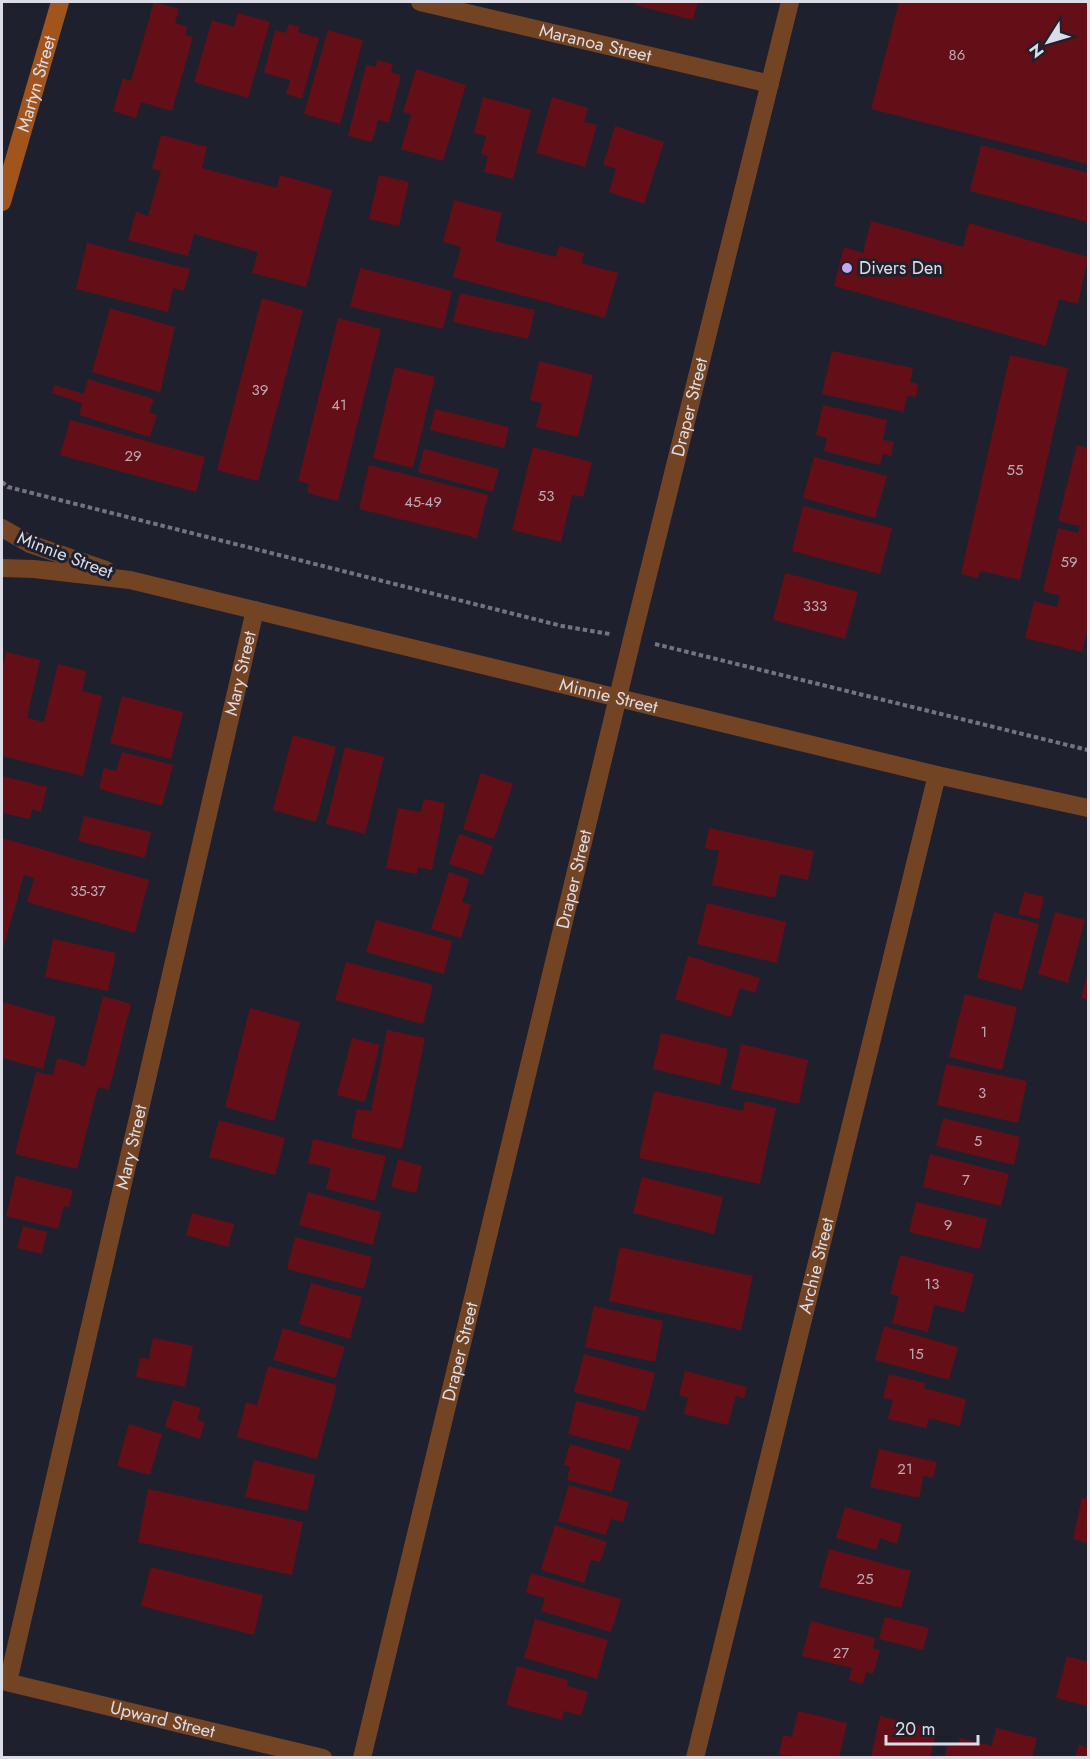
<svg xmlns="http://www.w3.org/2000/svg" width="1090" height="1759" font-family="Jost,sans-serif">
<rect width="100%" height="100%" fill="#1e202e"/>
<!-- building -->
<path fill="#640f18" d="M154,2L179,9L175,23L187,27L185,35L193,37L172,111L141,102L136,118L113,111L123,78L131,81Z
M636,2H698L693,20L635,5Z
M899,2H1088V164L871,109Z
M238,13L270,22L248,98L194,82L212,20L234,27Z
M289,24L299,27L298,32L319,38L302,99L286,94L290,80L264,73L275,30L286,33Z
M328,30L363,40L340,124L304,114Z
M377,60L393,64L391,72L401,75L389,122L378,120L372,142L348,136L366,65L376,67Z
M416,69L466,85L443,161L401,149L411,114L403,112Z
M483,97L531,110L513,179L484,172L488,156L481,154L486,136L474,133Z
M552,97L588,108L584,122L597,125L585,167L536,153Z
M615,126L664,142L644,204L609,192L616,169L603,165Z
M161,135L207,147L202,168L277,188L280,175L332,190L306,287L252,273L258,252L194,234L188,256L128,240L136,212L148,216L161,171L152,169Z
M981,145L1088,173V222L970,191Z
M379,175L409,182L399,226L369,219Z
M454,200L502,213L495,241L556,257L559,246L584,253L581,263L618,273L605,318L453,277L461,247L443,242Z
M871,221L963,247L969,223L1088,257L1078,304L1059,299L1046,346L834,286L844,247L863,253Z
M87,243L190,269L184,291L173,288L168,312L76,289Z
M360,268L452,291L443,329L350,307Z
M460,293L535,310L528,339L453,322Z
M262,298L303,310L258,481L217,470Z
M110,308L175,327L160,392L92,372Z
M338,318L381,329L338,501L307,493L309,484L298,481Z
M832,351L913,368L910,382L918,384L916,397L907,396L904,412L822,394Z
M1010,355L1068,368L1020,580L980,571L978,578L961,574Z
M539,361L593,375L578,437L536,427L542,403L530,400Z
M395,367L435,377L413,468L373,458Z
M88,379L154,399L149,412L157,415L150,437L79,415L82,403L52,393L54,385L84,394Z
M823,405L887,420L883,440L894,442L891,456L883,454L880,465L824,451L827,438L816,435Z
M435,409L509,427L504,448L430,430Z
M70,420L205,457L196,492L60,455Z
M1077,445L1088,448V627L1082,652L1025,638L1034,601L1057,607L1060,596L1043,591L1058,528L1078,533L1080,526L1058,521Z
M533,447L592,462L583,497L572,495L561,542L512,530Z
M424,449L499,469L493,492L418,472Z
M814,457L887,476L875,518L803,498Z
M369,465L488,495L477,538L359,509Z
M803,506L892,528L880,574L792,551Z
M785,573L858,592L845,639L773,620Z
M6,652L40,660L27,718L44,722L58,664L86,671L82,691L102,696L83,776L2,756V669Z
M122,696L183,712L171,759L110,743Z
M293,735L336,747L316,822L273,810Z
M345,747L384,757L365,834L326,824Z
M122,752L173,765L162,806L99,789L104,768L116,771Z
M481,773L513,784L494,839L463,829Z
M2,776L47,787L41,812L32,809L30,819L2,813Z
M424,799L445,803L432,870L418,867L417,874L386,868L398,808L421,812Z
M84,816L151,832L145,858L78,841Z
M709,828L814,851L808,880L780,874L775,898L712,885L719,851L705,848Z
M459,834L493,846L483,875L449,864Z
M2,838L149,880L135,933L27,902L34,878L24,875L2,953Z
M449,872L469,879L462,902L471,905L461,938L431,929Z
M1024,892L1044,897L1039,919L1018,914Z
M707,903L786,922L777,963L697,944Z
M994,912L1039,924L1022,990L977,978Z
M1055,912L1085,920L1068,983L1038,974Z
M376,920L452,941L444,974L366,952Z
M53,939L116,953L108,991L45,977Z
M688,956L760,978L755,993L740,988L731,1017L675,999Z
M346,962L433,985L423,1024L335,1000Z
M1088,973V1000L1081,998Z
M965,994L1017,1007L1002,1070L949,1057Z
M103,996L131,1004L109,1090L98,1087L77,1169L15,1154L36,1072L53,1075L57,1058L85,1066Z
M2,1002L56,1017L43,1069L2,1058Z
M250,1008L300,1022L274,1121L225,1107Z
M387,1030L425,1038L402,1149L351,1138L357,1109L371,1111Z
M661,1033L728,1049L720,1085L653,1069Z
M352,1038L380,1045L365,1102L337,1095Z
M741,1044L808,1060L799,1104L731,1089Z
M946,1064L1027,1081L1018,1123L937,1105Z
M654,1091L743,1111L745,1101L776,1108L760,1184L639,1158Z
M943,1118L1020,1137L1014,1165L936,1146Z
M219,1120L285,1138L275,1175L209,1157Z
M313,1139L386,1156L375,1201L326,1189L331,1168L308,1163Z
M930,1154L1009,1174L1001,1206L923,1187Z
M398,1159L422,1166L416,1193L391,1187Z
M16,1176L73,1190L69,1207L64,1206L58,1229L6,1216Z
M642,1177L723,1197L714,1234L633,1213Z
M308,1192L381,1212L373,1245L299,1225Z
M916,1202L987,1219L980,1249L909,1232Z
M192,1213L234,1224L228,1247L186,1235Z
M23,1226L47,1232L42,1254L17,1248Z
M295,1237L372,1257L364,1289L287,1269Z
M620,1247L753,1276L741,1330L609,1301Z
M900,1255L974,1274L964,1312L934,1305L928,1332L892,1323L899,1296L890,1294Z
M311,1283L362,1297L350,1339L299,1324Z
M594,1306L663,1321L655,1362L585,1347Z
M884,1326L958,1347L949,1380L875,1360Z
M283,1328L345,1347L335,1378L273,1360Z
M153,1338L193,1346L185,1387L136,1377L140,1358L149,1359Z
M584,1354L655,1373L645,1411L574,1392Z
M268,1366L337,1385L317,1459L237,1437L246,1402L257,1405Z
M685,1371L747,1387L744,1398L736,1396L728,1425L684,1414L688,1398L679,1395Z
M889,1374L925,1383L924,1388L966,1399L960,1426L929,1418L926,1428L888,1419L893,1400L883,1398Z
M173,1400L201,1408L197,1420L205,1422L200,1439L165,1427Z
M576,1401L639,1417L630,1450L568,1434Z
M129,1424L162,1434L150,1475L117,1466Z
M570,1444L621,1459L612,1492L567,1480L570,1467L564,1465Z
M879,1449L937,1462L933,1478L924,1475L919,1498L870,1487Z
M254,1460L315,1475L307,1511L245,1497Z
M569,1485L629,1502L623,1522L611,1519L606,1535L558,1521Z
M148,1489L303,1522L292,1575L138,1542Z
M1082,1498L1088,1499V1543L1073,1539Z
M845,1507L902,1524L897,1544L880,1538L876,1550L836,1538Z
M555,1525L607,1542L600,1562L591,1560L584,1583L541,1570Z
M829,1549L911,1571L901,1608L819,1587Z
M151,1567L263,1595L254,1635L141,1606Z
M531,1573L621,1599L611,1632L541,1611L545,1598L526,1593Z
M885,1617L929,1628L923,1650L879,1639Z
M535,1619L608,1640L597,1679L524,1658Z
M811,1621L875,1638L873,1648L880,1650L873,1674L866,1672L863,1684L849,1680L852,1668L802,1656Z
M1067,1656L1088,1662V1706L1056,1698Z
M517,1666L568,1680L567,1686L588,1692L581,1716L564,1711L562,1720L506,1705Z
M798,1711L847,1723L839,1758L779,1755L783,1735L792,1737Z
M880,1716L937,1729L930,1758H871Z
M996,1728L1037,1738L1032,1758H944L948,1744L958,1746L960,1738L992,1746Z
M1079,1745L1088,1748V1758H1075Z"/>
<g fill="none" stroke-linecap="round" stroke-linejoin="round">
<!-- path -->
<path stroke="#737480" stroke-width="4" stroke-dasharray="4.5 3" stroke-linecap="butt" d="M2,482L8,487L562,626L610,634
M655,644L1088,750"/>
<!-- street -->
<g stroke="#734424" stroke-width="18">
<path id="s1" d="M420,2L770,84"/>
<path d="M2,528L30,544L106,570"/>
<path id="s2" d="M2,568L34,569L130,580L937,775L1088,808"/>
<path id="s3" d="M2,1681L323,1758"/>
<path id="s4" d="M8,1682L255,610"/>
<path id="s5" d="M362,1758L632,639L790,2"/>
<path id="s6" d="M695,1758L937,775"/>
</g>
<!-- secondary -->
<path stroke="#a1551d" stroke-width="18" id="s7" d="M2,202L60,2"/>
</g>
<!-- markers -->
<circle fill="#c0a8f4" stroke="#1e202e" stroke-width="2" cx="847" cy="268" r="6"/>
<g text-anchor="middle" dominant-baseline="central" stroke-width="6" stroke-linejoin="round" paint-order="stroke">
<!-- number labels -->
<g font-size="15" fill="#bda9b2">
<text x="957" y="55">86</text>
<text x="260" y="390">39</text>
<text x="339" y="405">41</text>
<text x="133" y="456">29</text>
<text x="1015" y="470">55</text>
<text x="546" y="496">53</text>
<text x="423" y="502">45-49</text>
<text x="1069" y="562">59</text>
<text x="815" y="606">333</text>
<text x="88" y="891">35-37</text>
<text x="984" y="1032">1</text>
<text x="982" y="1093">3</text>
<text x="978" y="1141">5</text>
<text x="966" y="1180">7</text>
<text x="948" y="1225">9</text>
<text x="932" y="1284">13</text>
<text x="916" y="1354">15</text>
<text x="905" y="1469">21</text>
<text x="865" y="1579">25</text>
<text x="841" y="1653">27</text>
</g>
<!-- street labels -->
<g font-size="18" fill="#dbdce6" stroke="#1e202e">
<text stroke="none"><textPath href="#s1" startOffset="180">Maranoa Street</textPath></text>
<text stroke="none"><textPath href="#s7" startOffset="123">Martyn Street</textPath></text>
<text stroke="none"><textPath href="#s5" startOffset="1390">Draper Street</textPath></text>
<text transform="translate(65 555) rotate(21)">Minnie Street</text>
<text stroke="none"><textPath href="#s4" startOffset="1035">Mary Street</textPath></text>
<text stroke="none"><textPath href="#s2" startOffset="621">Minnie Street</textPath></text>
<text stroke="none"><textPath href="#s5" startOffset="904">Draper Street</textPath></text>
<text stroke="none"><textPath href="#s4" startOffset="549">Mary Street</textPath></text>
<text stroke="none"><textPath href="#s6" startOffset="507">Archie Street</textPath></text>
<text stroke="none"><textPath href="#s5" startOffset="418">Draper Street</textPath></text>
<text stroke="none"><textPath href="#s3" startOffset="165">Upward Street</textPath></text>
</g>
<!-- poi labels -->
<g font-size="18" fill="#dbdce6" stroke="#1e202e" text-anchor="start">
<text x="859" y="268">Divers Den</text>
</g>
</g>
<!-- border -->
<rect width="1090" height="1759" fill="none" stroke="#dbdce6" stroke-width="6"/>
<!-- north arrow -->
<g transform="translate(1048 42) rotate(233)" stroke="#1e202e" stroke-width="4.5" paint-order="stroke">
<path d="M0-4.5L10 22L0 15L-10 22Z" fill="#dbdce6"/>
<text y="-9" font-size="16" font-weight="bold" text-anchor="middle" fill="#dbdce6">N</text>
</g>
<!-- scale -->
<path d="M886 1735v9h92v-9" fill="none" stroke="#dbdce6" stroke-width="3"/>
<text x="895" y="1735" font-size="18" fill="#dbdce6" stroke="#1e202e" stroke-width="4.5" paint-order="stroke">20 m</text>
</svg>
